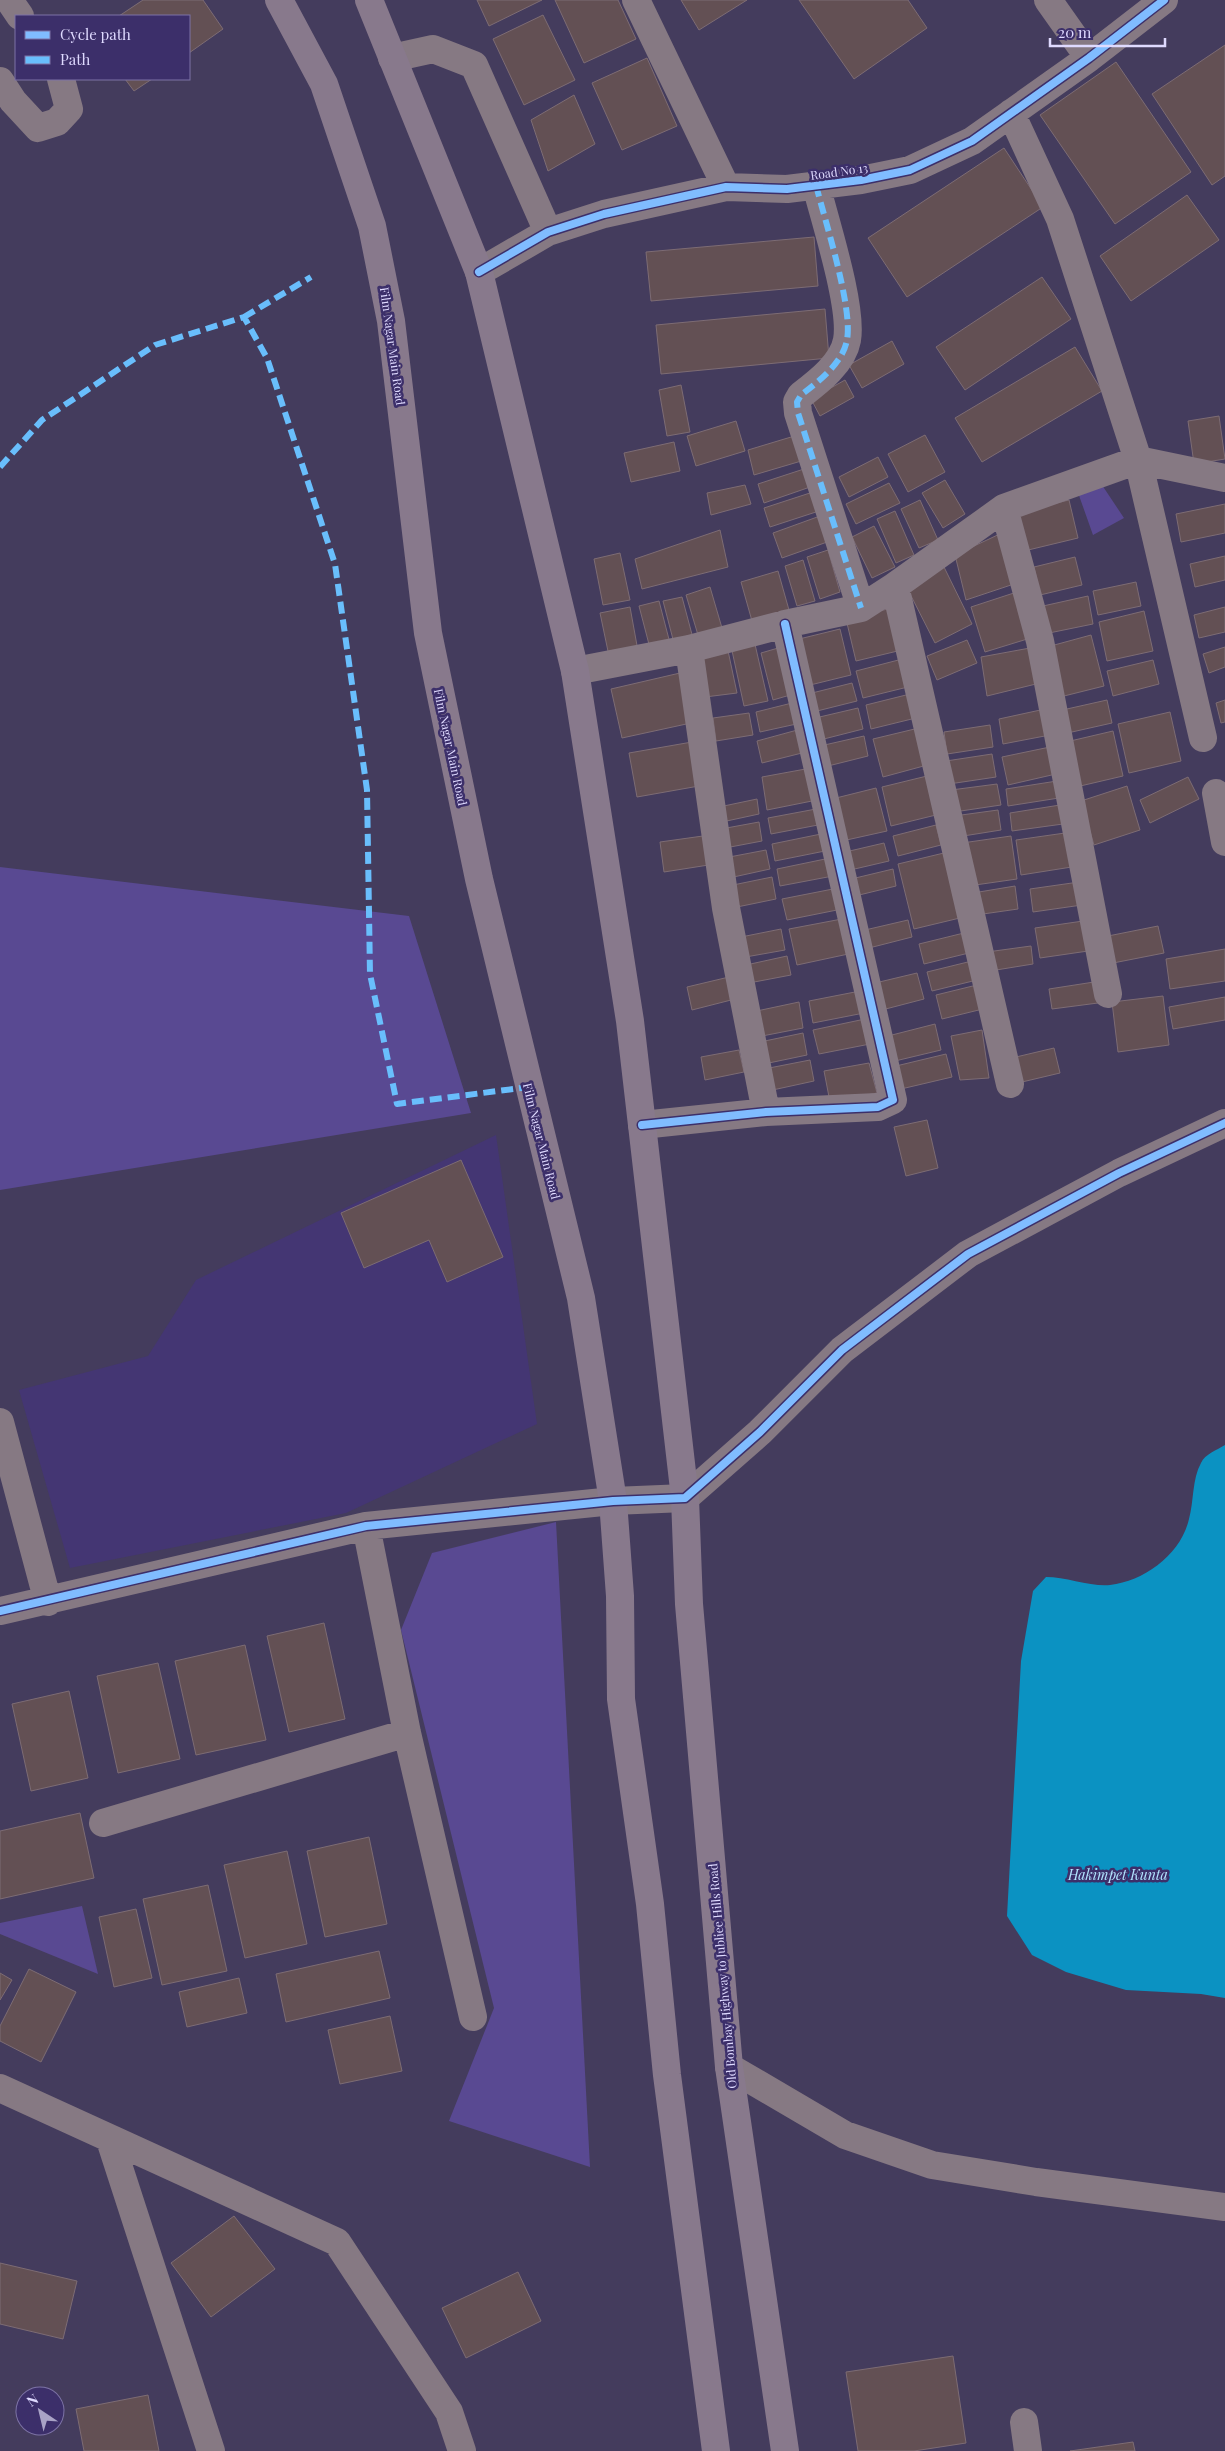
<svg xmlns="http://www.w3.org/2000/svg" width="1225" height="2451" font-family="'Playfair Display',serif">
<rect width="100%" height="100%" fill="#443c5d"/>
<!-- built -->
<path fill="#443673" d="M496,1135L537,1424L346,1513L70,1568L19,1390L148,1356L196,1280Z"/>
<!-- green -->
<path fill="#594992" d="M1098,479L1124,518L1093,535L1076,487Z
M0,867L409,916L471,1113L0,1190Z
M556,1522L590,2167L449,2121L494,2008L401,1630L432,1553Z
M82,1906L98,1974L0,1934V1923Z"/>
<!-- water -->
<path fill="#0b92c2" d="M1225,1445V1998L1201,1994L1126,1990L1066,1972L1032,1955L1007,1916L1021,1661L1033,1591L1046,1577C1066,1577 1092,1587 1110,1585C1145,1581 1181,1554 1189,1519C1194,1501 1192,1479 1201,1463C1205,1454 1217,1450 1225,1445Z"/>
<!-- building -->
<path fill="#635054" stroke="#7d6c74" d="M143,0H203L223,29L189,53V16H119Z
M477,0H542L489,26Z
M555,0H618L636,39L584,63Z
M681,0H747L699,30Z
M799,0H908L927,28L854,79Z
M543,15L575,80L524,105L493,39Z
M1225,45V176L1212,185L1152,94Z
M647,58L677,126L622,150L592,83Z
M1116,62L1191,172L1115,224L1040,115Z
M125,79H152L134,91Z
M574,95L595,144L548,171L531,120Z
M1004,148L1043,207L907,297L868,238Z
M1187,195L1219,240L1131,301L1100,256Z
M814,237L818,286L651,301L646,252Z
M1042,277L1071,319L965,390L936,347Z
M825,309L829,358L661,374L656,325Z
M892,341L904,364L862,388L849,365Z
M1075,347L1102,391L982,462L955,418Z
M845,380L854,397L820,416L811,399Z
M681,385L690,432L667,436L659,390Z
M1219,416L1225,459L1194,464L1188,421Z
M736,421L745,451L696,466L687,436Z
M801,434L808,459L754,475L748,450Z
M925,435L945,472L908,492L888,454Z
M674,442L680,471L631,482L624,453Z
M878,457L888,477L849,497L839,477Z
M807,468L813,486L764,503L758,484Z
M945,480L965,514L943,528L922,493Z
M889,483L900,503L856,524L846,504Z
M745,485L751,504L711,515L707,493Z
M816,491L822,510L770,527L764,508Z
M920,500L938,540L919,548L901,509Z
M1069,500L1078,538L1024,551L1015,513Z
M1225,504V533L1181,542L1176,514Z
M895,511L914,555L896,563L877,519Z
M820,516L830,541L782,558L773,533Z
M874,526L895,567L872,578L852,537Z
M720,530L728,567L642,589L635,559Z
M1004,532L1020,582L966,600L955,555Z
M828,550L840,592L820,599L807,557Z
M620,553L630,600L603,605L594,559Z
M1225,556V580L1195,587L1190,564Z
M1075,557L1082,585L1040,595L1034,567Z
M803,560L815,601L797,606L785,566Z
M943,565L972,624L935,643L905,584Z
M778,571L789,610L752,621L741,582Z
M1136,582L1141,606L1098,615L1093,591Z
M710,587L722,628L698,635L686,595Z
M1023,590L1037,636L985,652L971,607Z
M1088,596L1093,624L1049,633L1043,606Z
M682,597L694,642L675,647L663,601Z
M659,601L671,647L651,652L639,606Z
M630,607L638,651L609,656L600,613Z
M896,607L906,649L856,661L846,619Z
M1225,607V632L1199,638L1194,615Z
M1144,611L1153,651L1107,661L1099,622Z
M840,629L851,675L806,686L795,640Z
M1091,635L1104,686L1060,697L1047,647Z
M754,640L768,701L744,706L731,646Z
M967,640L977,663L937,680L927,656Z
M727,646L737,693L705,697L698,654Z
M785,646L797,693L773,700L761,653Z
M1225,647V667L1209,673L1203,654Z
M1030,648L1036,684L987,696L981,657Z
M910,657L916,685L863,698L856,671Z
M1153,660L1159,684L1113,696L1107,671Z
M680,673L691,723L622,738L611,689Z
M852,683L857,701L813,712L808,694Z
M918,692L924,716L871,729L866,705Z
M1107,700L1112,723L1063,734L1058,711Z
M1225,700V722L1221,723L1216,703Z
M796,702L801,723L760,732L756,712Z
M858,708L863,729L816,741L811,719Z
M1045,709L1050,735L1003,744L999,719Z
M1170,712L1181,761L1129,773L1118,724Z
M749,713L753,735L716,741L713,718Z
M990,725L993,747L947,754L944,732Z
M923,727L931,764L883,777L873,739Z
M801,729L806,752L762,763L757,741Z
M1113,731L1123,776L1076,787L1066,742Z
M864,736L868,756L824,767L820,746Z
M692,742L699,786L637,797L629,753Z
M1050,747L1056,774L1008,785L1002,757Z
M992,754L996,777L949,784L946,761Z
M811,768L817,800L767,810L762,777Z
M927,776L936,815L891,826L882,787Z
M1188,777L1199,799L1150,823L1140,800Z
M1057,781L1059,798L1008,806L1006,789Z
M997,784L1001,805L954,812L951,790Z
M1127,786L1140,830L1094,845L1081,801Z
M876,788L887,831L842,841L832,799Z
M757,799L759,814L722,822L719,807Z
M1060,805L1063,824L1012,831L1010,813Z
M816,809L818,825L771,834L768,818Z
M998,810L1001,830L957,837L954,816Z
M759,822L762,841L725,848L721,829Z
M936,825L941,845L898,856L893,836Z
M1072,832L1078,866L1021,875L1016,840Z
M821,834L825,851L775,861L772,844Z
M710,835L715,864L664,872L660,842Z
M1011,836L1017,879L968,886L962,843Z
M884,843L889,861L846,871L841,853Z
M766,850L770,869L729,878L724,858Z
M948,852L964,917L914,929L898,864Z
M830,858L833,876L780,886L777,869Z
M893,869L896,886L851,897L847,880Z
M772,877L776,899L737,907L733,885Z
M1086,881L1089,904L1033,912L1030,889Z
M1015,886L1018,909L976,915L973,893Z
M838,888L842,909L787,920L782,899Z
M847,918L853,953L797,965L789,929Z
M908,920L912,937L869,948L865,930Z
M1090,920L1095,950L1040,958L1035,928Z
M1158,926L1164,953L1108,964L1103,937Z
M781,929L785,950L740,958L736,938Z
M972,931L977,951L924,964L919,944Z
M1031,946L1033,964L990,971L987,952Z
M1225,949V981L1170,989L1166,959Z
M787,956L791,975L749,983L746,965Z
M976,960L981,979L932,991L927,972Z
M917,973L924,999L878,1011L871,984Z
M729,977L735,999L692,1010L687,987Z
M1094,982L1098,1003L1052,1009L1049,989Z
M985,983L991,1007L942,1019L936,995Z
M860,991L864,1013L813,1023L809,1001Z
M1163,996L1169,1045L1118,1052L1112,1002Z
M1225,997V1020L1173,1029L1169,1007Z
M799,1002L803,1028L757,1037L752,1012Z
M865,1019L870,1044L819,1054L813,1030Z
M935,1024L941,1050L895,1061L888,1036Z
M982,1030L989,1078L960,1080L951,1036Z
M803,1033L807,1055L764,1064L760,1042Z
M1054,1048L1060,1073L1022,1082L1016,1057Z
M739,1050L744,1072L705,1080L701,1057Z
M946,1054L952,1077L901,1089L896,1066Z
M810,1060L814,1081L768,1091L764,1069Z
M869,1063L877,1093L830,1102L824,1071Z
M927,1120L938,1168L906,1176L894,1127Z
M461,1160L503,1257L447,1282L429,1240L364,1268L341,1213Z
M324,1623L345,1719L289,1732L267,1636Z
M245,1645L266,1740L196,1755L175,1661Z
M158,1663L180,1759L118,1773L97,1676Z
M69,1691L88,1778L31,1791L12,1704Z
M80,1813L94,1878L0,1899V1831Z
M369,1837L387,1924L325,1937L307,1851Z
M287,1851L307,1944L245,1958L224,1865Z
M208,1885L227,1971L162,1985L143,1899Z
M136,1909L152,1978L114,1987L99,1917Z
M379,1951L390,1998L286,2022L276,1974Z
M29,1969L76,1992L41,2062L0,2041V2026Z
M0,1973L12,1980L0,2000Z
M239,1978L247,2013L187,2027L179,1992Z
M390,2016L402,2071L340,2084L328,2030Z
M234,2216L275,2269L211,2317L171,2263Z
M0,2263L77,2281L63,2339L0,2324Z
M518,2272L541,2321L466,2358L442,2308Z
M953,2356L966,2443L914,2451H858L846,2372Z
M148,2395L159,2451H84L76,2409Z
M1133,2442L1135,2451H1070Z"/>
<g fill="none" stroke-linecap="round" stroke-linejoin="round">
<!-- minor -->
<path stroke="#867983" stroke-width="28" d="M9,0L20,16
M636,0L726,187
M1048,0L1089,58
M392,58L433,49L474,65L548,232
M0,81L13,101L38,128L57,122L69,109L61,79
M1011,113L1060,219L1138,460L1203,738
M816,185C825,221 853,307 847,340C843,363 818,382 801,395L797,402L798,413L861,608
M479,272L548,232L604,214L726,187L787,189L861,180L910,170L972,141L1089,58L1164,0
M1004,508L1040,641L1108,994
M895,586L1010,1084
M689,649L726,908L766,1112
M575,671L689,649L785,624L861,608L895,586L1004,508L1138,460L1225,478
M1216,793L1225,842
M642,1125L766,1112L878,1107L893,1100L785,624
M0,1422L48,1602
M366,1526L407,1733L473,2017
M0,1611L366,1526L613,1501L685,1498L760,1432L842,1350L968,1254L1119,1173L1225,1123
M103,1823L407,1733
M729,2067L845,2135L932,2165L1036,2182L1225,2207
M0,2088L337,2242L449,2412L462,2451
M110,2140L211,2451
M1024,2422L1028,2451"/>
<!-- major -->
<path stroke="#88798c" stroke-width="28" d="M279,0L324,84L372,226L391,321L428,633L479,879L581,1298L613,1501L620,1596L621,1699L650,1904L667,2075L716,2451
M369,0L479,272L575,671L630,1021L642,1125L685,1498L689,1604L729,2067L785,2451"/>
<!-- quiet -->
<path stroke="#69befc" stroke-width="6" stroke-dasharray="12 6" stroke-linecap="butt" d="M816,185C825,221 853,307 847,340C843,363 818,382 801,395L797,402L798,413L861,608
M244,317L311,277
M0,467L42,420L155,345L244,317L267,358L335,564L367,790L370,974L397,1104L529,1087"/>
<!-- cycleway casing -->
<g stroke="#3c2f6a" stroke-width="11">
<path id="cycleway" d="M479,272L548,232L604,214L726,187L787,189L861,180L910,170L972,141L1089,58L1164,0
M642,1125L766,1112L878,1107L893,1100L785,624
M0,1611L366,1526L613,1501L685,1498L760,1432L842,1350L968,1254L1119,1173L1225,1123"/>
</g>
<!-- cycleway -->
<use href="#cycleway" stroke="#80bcff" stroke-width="8"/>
</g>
<g text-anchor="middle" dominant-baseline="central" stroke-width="5" stroke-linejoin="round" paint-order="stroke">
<!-- street labels -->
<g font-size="12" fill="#dfdaff" stroke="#3c2f6a">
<text transform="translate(839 171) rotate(-8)">Road No 13</text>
<text transform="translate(393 346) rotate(82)">Film Nagar Main Road</text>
<text transform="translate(451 747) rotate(78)">Film Nagar Main Road</text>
<text transform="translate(542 1141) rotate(76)">Film Nagar Main Road</text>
<text transform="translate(722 1976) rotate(-95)">Old Bombay Highway to Jubliee Hills Road</text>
</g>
<!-- water labels -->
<g font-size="14" font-style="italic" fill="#b1e4fe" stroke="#3c2f6a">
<text x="1118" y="1874">Hakimpet Kunta</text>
</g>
</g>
<!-- legend -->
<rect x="15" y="15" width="175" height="65" fill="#3c2f6a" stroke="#7d73a6"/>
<rect x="25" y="31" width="25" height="8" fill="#80bcff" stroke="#7d73a6"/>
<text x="60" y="40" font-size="15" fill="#dfdaff">Cycle path</text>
<rect x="25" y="56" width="25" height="8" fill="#69befc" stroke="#7d73a6"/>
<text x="60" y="65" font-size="15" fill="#dfdaff">Path</text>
<!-- north arrow -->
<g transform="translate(40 2411) rotate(325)"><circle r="24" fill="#3c2f6a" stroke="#7d73a6"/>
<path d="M0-4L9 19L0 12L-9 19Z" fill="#a9a3c6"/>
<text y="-8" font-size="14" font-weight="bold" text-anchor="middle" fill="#dfdaff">N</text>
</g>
<!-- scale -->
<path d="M1050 38v8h115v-8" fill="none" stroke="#dfdaff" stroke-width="2.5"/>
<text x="1058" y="38" font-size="15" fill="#dfdaff" stroke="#3c2f6a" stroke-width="4" paint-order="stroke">20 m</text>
</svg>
